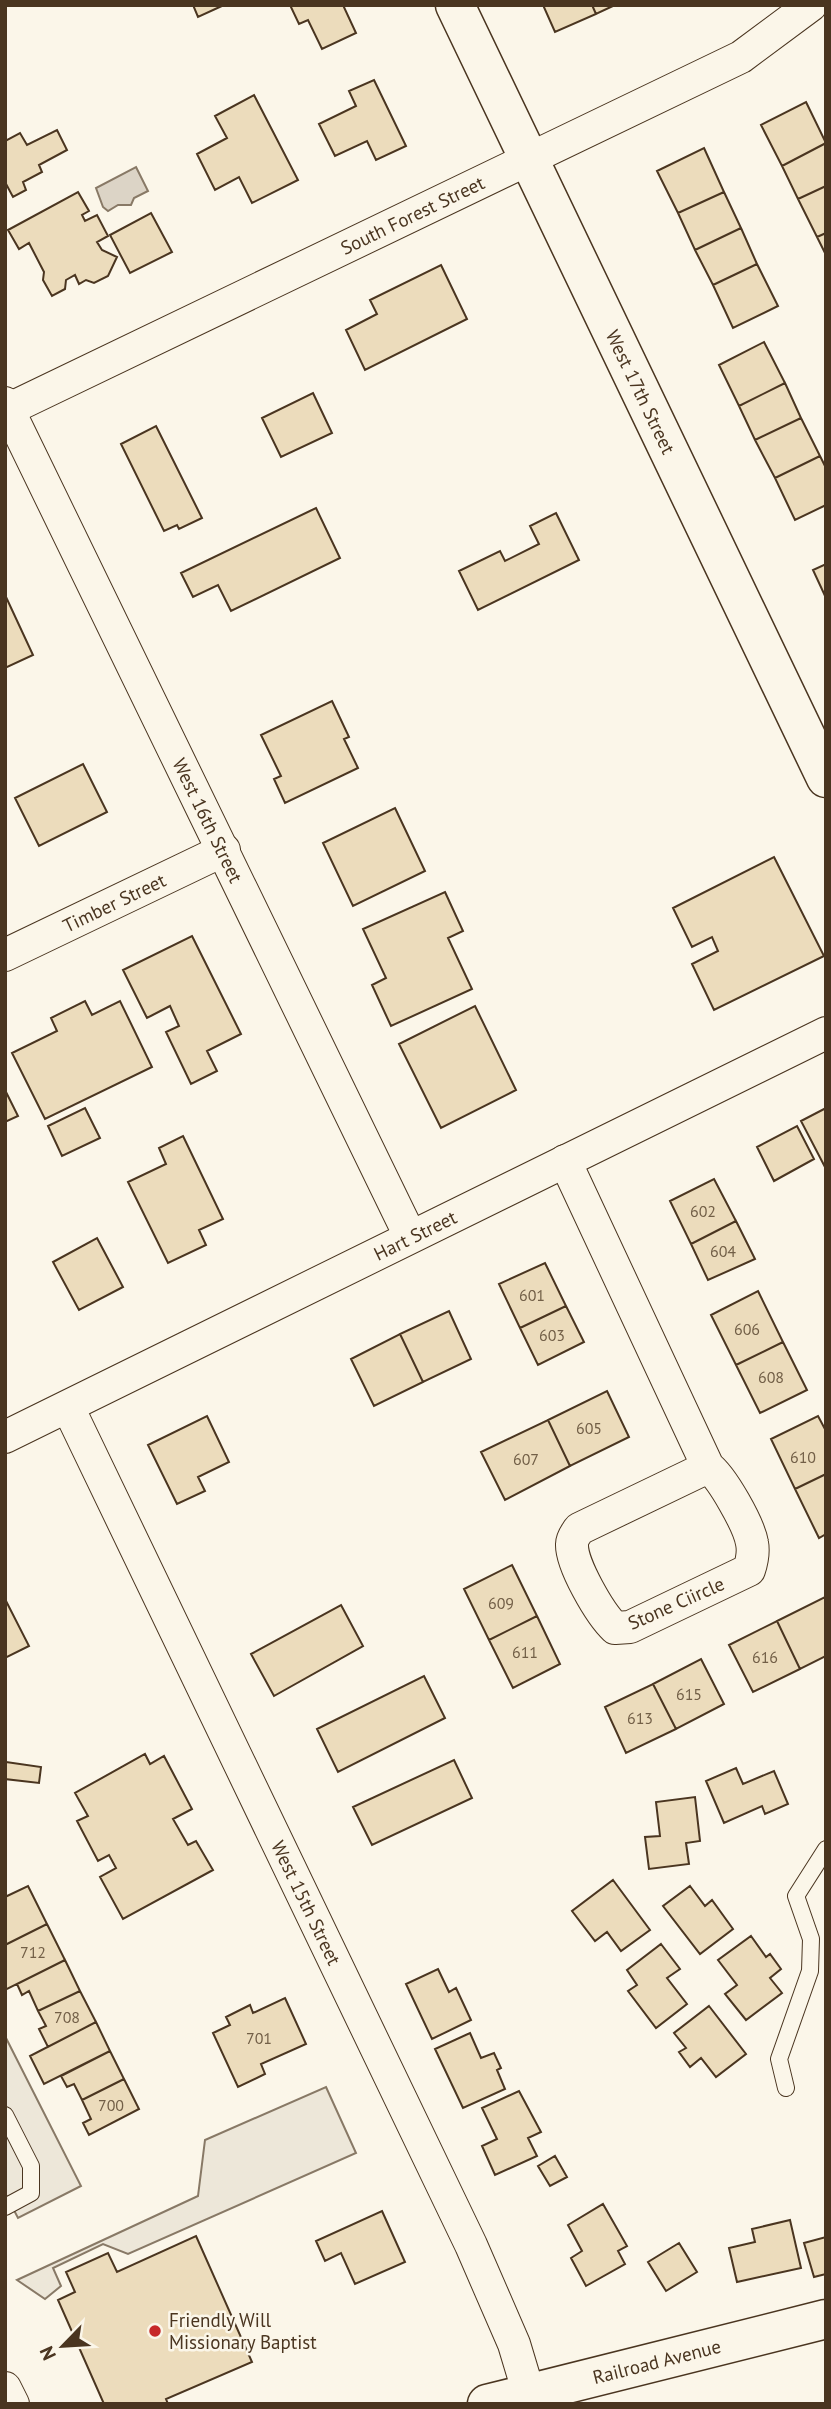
<svg xmlns="http://www.w3.org/2000/svg" width="831" height="2409" font-family="'PT Sans',sans-serif">
<rect width="100%" height="100%" fill="#fbf6e9"/>
<!-- parking -->
<path fill="#ede7d9" stroke="#887966" stroke-width="2" d="M5,2036L81,2186L18,2218L5,2193Z
M326,2087L356,2153L128,2254L103,2244L53,2268L61,2286L45,2299L17,2280L198,2196L205,2140Z"/>
<!-- water -->
<path fill="#dcd4c6" stroke="#887966" stroke-width="2" d="M136,167L148,191L134,198L131,205H118L108,211L103,207L96,188Z"/>
<!-- building -->
<path fill="#ecdcbc" stroke="#4a3520" stroke-width="2" d="M193,5H224L198,17Z
M290,5H343L356,33L322,49L308,20L299,24Z
M543,5H592L596,14L555,32Z
M592,5H615L596,14Z
M374,80L406,146L376,160L367,141L335,156L319,124L356,106L349,91Z
M254,95L298,180L252,203L239,177L215,190L197,154L227,138L215,116Z
M806,102L826,143L782,166L761,125Z
M57,130L67,150L39,165L42,172L23,182L26,190L13,197L5,182V141L20,133L27,145Z
M826,143V186L798,199L782,166Z
M704,148L724,192L678,213L657,171Z
M826,186V233L817,237L798,199Z
M78,192L89,211L82,215L85,221L97,215L108,236L97,242L102,250L117,257L108,276L94,283L86,280L79,284L75,275L66,280L65,289L52,296L43,280L44,272L29,243L19,249L8,230Z
M724,192L741,228L695,250L678,213Z
M151,213L172,252L130,273L110,235Z
M741,228L757,264L713,285L695,250Z
M826,233V255L817,237Z
M757,264L778,306L733,328L713,285Z
M441,265L467,319L365,370L346,330L377,314L370,300Z
M764,342L785,383L739,406L719,365Z
M785,383L801,418L755,440L739,406Z
M313,393L332,433L281,457L262,418Z
M801,418L820,456L775,478L755,440Z
M156,426L202,518L179,529L177,525L164,531L121,444Z
M820,456L826,468V505L795,520L775,478Z
M316,508L340,558L231,611L218,585L193,597L181,573Z
M556,513L579,560L478,610L459,571L500,551L505,561L539,544L530,526Z
M826,564V598L813,570Z
M6,597L33,655L5,668V598Z
M332,701L349,737L344,739L358,768L285,803L274,779L281,776L261,735Z
M83,764L107,812L39,846L15,798Z
M395,808L425,871L353,906L323,843Z
M774,857L824,956L714,1010L692,964L718,951L712,937L692,947L673,908Z
M445,892L463,931L448,938L472,989L391,1026L372,985L386,978L363,929Z
M192,936L241,1034L207,1051L217,1071L191,1084L166,1032L179,1026L170,1006L147,1018L123,970Z
M85,1001L92,1015L120,1001L152,1067L45,1119L12,1053L57,1031L51,1018Z
M475,1006L516,1090L441,1128L399,1044Z
M5,1090L18,1116L5,1122Z
M85,1108L100,1138L62,1156L48,1126Z
M826,1108V1169L801,1121Z
M797,1126L814,1159L774,1181L757,1147Z
M183,1136L223,1219L199,1230L206,1245L168,1263L128,1182L166,1164L159,1148Z
M714,1179L736,1221L691,1244L670,1201Z
M736,1221L755,1259L708,1280L691,1244Z
M97,1238L123,1287L79,1310L53,1262Z
M545,1263L566,1306L520,1328L499,1284Z
M758,1291L783,1342L736,1365L711,1315Z
M566,1306L584,1342L538,1365L520,1328Z
M449,1311L471,1359L423,1382L400,1334Z
M400,1334L423,1382L374,1406L351,1359Z
M783,1342L807,1390L760,1413L736,1365Z
M607,1391L629,1437L570,1466L548,1420Z
M207,1416L229,1462L198,1477L205,1491L177,1504L148,1445Z
M818,1416L826,1431V1474L795,1489L771,1439Z
M548,1420L570,1466L505,1500L481,1452Z
M826,1474V1534L819,1538L795,1489Z
M512,1565L537,1616L489,1640L464,1589Z
M825,1597L826,1656L800,1669L777,1621Z
M5,1599L29,1646L5,1658Z
M341,1605L363,1646L274,1696L251,1654Z
M537,1616L560,1664L513,1688L489,1640Z
M777,1621L800,1669L753,1692L729,1645Z
M701,1659L724,1704L676,1729L653,1684Z
M424,1676L445,1718L338,1772L317,1729Z
M653,1684L676,1729L626,1753L605,1707Z
M145,1754L150,1764L164,1756L192,1809L173,1819L188,1845L196,1841L213,1870L123,1919L100,1877L116,1868L109,1855L98,1861L77,1821L88,1816L75,1793Z
M454,1760L472,1798L372,1845L353,1807Z
M6,1762L41,1767L39,1783L5,1779Z
M736,1768L743,1784L774,1771L788,1804L765,1814L762,1806L724,1823L706,1781Z
M695,1797L700,1841L686,1843L689,1864L649,1869L645,1837L660,1836L656,1802Z
M613,1880L650,1930L621,1951L607,1932L595,1941L572,1911Z
M28,1886L47,1924L5,1945V1897Z
M690,1886L705,1906L712,1900L733,1929L700,1954L663,1906Z
M47,1924L65,1960L5,1990V1945Z
M751,1936L766,1957L770,1954L781,1969L770,1978L782,1993L746,2020L725,1994L737,1985L718,1960Z
M661,1944L680,1969L667,1978L687,2004L656,2028L628,1991L637,1985L627,1970Z
M65,1960L80,1991L38,2011L29,1991L22,1995L17,1984Z
M438,1969L449,1992L456,1988L471,2020L432,2039L406,1984Z
M80,1991L96,2022L48,2047L39,2029L46,2026L38,2011Z
M285,1998L306,2044L261,2064L265,2074L238,2087L213,2033L230,2025L226,2017L250,2005L253,2013Z
M709,2006L746,2054L716,2077L701,2058L690,2067L679,2052L686,2048L674,2033Z
M96,2022L110,2051L44,2084L30,2056Z
M470,2033L481,2058L494,2053L501,2068L497,2070L505,2089L463,2108L435,2049Z
M110,2051L124,2079L82,2100L74,2084L67,2087L61,2076Z
M124,2079L139,2109L89,2135L83,2123L91,2119L82,2100Z
M519,2091L541,2132L528,2138L537,2156L495,2175L482,2146L497,2139L482,2108Z
M555,2156L567,2177L550,2186L538,2166Z
M603,2204L627,2246L618,2251L625,2264L586,2286L571,2258L582,2251L568,2225Z
M382,2211L405,2262L355,2284L341,2253L325,2261L316,2241Z
M790,2220L801,2268L737,2282L729,2248L755,2242L752,2229Z
M196,2236L252,2362L166,2399L168,2404H104L58,2300L75,2292L66,2272L108,2253L117,2272Z
M826,2237V2274L814,2277L804,2243Z
M679,2243L697,2272L666,2291L648,2262Z"/>
<g fill="none" stroke-linecap="round" stroke-linejoin="round">
<!-- service casing -->
<g stroke="#4a3520" stroke-width="18">
<path id="service" d="M786,2088L779,2059L810,1971L811,1939L796,1896L826,1849
M5,2115L31,2166V2193L5,2207"/>
</g>
<!-- minor casing -->
<g stroke="#4a3520" stroke-width="34">
<g id="minor">
<path id="s1" d="M5,403L410,1236"/>
<path id="s2" d="M5,411L741,57L811,5"/>
<path id="s3" d="M5,955L224,850"/>
<path d="M565,1161L708,1467C722,1477 749,1525 752,1543C754,1553 752,1561 749,1570L630,1627L615,1628C600,1614 571,1564 572,1544C572,1538 576,1534 579,1529L708,1467"/>
<path id="s4" d="M68,1407L471,2245L514,2344L532,2404"/>
<path id="s5" d="M5,1437L826,1033"/>
<path d="M5,2388L13,2404"/>
</g>
</g>
<!-- tertiary casing -->
<g stroke="#4a3520" stroke-width="41">
<g id="tertiary">
<path id="s6" d="M455,5L826,778"/>
<path id="s7" d="M487,2404L826,2319"/>
</g>
</g>
<!-- service -->
<use href="#service" stroke="#fbf6e9" stroke-width="16"/>
<!-- minor -->
<use href="#minor" stroke="#fbf6e9" stroke-width="32"/>
<!-- tertiary -->
<use href="#tertiary" stroke="#fbf6e9" stroke-width="38"/>
</g>
<!-- markers -->
<circle fill="#c62828" stroke="#fbf6e9" stroke-width="2.5" cx="155" cy="2331" r="7"/>
<g text-anchor="middle" dominant-baseline="central" stroke-width="5" stroke-linejoin="round" paint-order="stroke">
<!-- number labels -->
<g font-size="16" fill="#725f47">
<text x="703" y="1211">602</text>
<text x="723" y="1251">604</text>
<text x="532" y="1295">601</text>
<text x="747" y="1329">606</text>
<text x="552" y="1335">603</text>
<text x="771" y="1377">608</text>
<text x="589" y="1428">605</text>
<text x="803" y="1457">610</text>
<text x="526" y="1459">607</text>
<text x="501" y="1603">609</text>
<text x="525" y="1652">611</text>
<text x="765" y="1657">616</text>
<text x="689" y="1694">615</text>
<text x="640" y="1718">613</text>
<text x="33" y="1952">712</text>
<text x="67" y="2017">708</text>
<text x="259" y="2038">701</text>
<text x="111" y="2105">700</text>
</g>
<!-- street labels -->
<g font-size="19" fill="#4a3520" stroke="#fbf6e9">
<text stroke="none"><textPath href="#s2" startOffset="452">South Forest Street</textPath></text>
<text stroke="none"><textPath href="#s6" startOffset="429">West 17th Street</textPath></text>
<text stroke="none"><textPath href="#s1" startOffset="464">West 16th Street</textPath></text>
<text stroke="none"><textPath href="#s3" startOffset="121">Timber Street</textPath></text>
<text stroke="none"><textPath href="#s5" startOffset="457">Hart Street</textPath></text>
<text transform="translate(676 1603) rotate(-24)">Stone Ciircle</text>
<text stroke="none"><textPath href="#s4" startOffset="550">West 15th Street</textPath></text>
<text stroke="none"><textPath href="#s7" startOffset="175">Railroad Avenue</textPath></text>
</g>
<!-- poi labels -->
<g font-size="19" fill="#4a3520" stroke="#fbf6e9" text-anchor="start">
<text x="169" y="2320">Friendly Will<tspan x="169" dy="22">Missionary Baptist</tspan></text>
</g>
</g>
<!-- border -->
<rect width="831" height="2409" fill="none" stroke="#4a3520" stroke-width="14"/>
<!-- north arrow -->
<g transform="translate(63 2346) rotate(245)" stroke="#fbf6e9" stroke-width="5" paint-order="stroke">
<path d="M0-5L12 26L0 18L-12 26Z" fill="#4a3520"/>
<text y="-10" font-size="19" font-weight="bold" text-anchor="middle" fill="#4a3520">N</text>
</g>
</svg>
